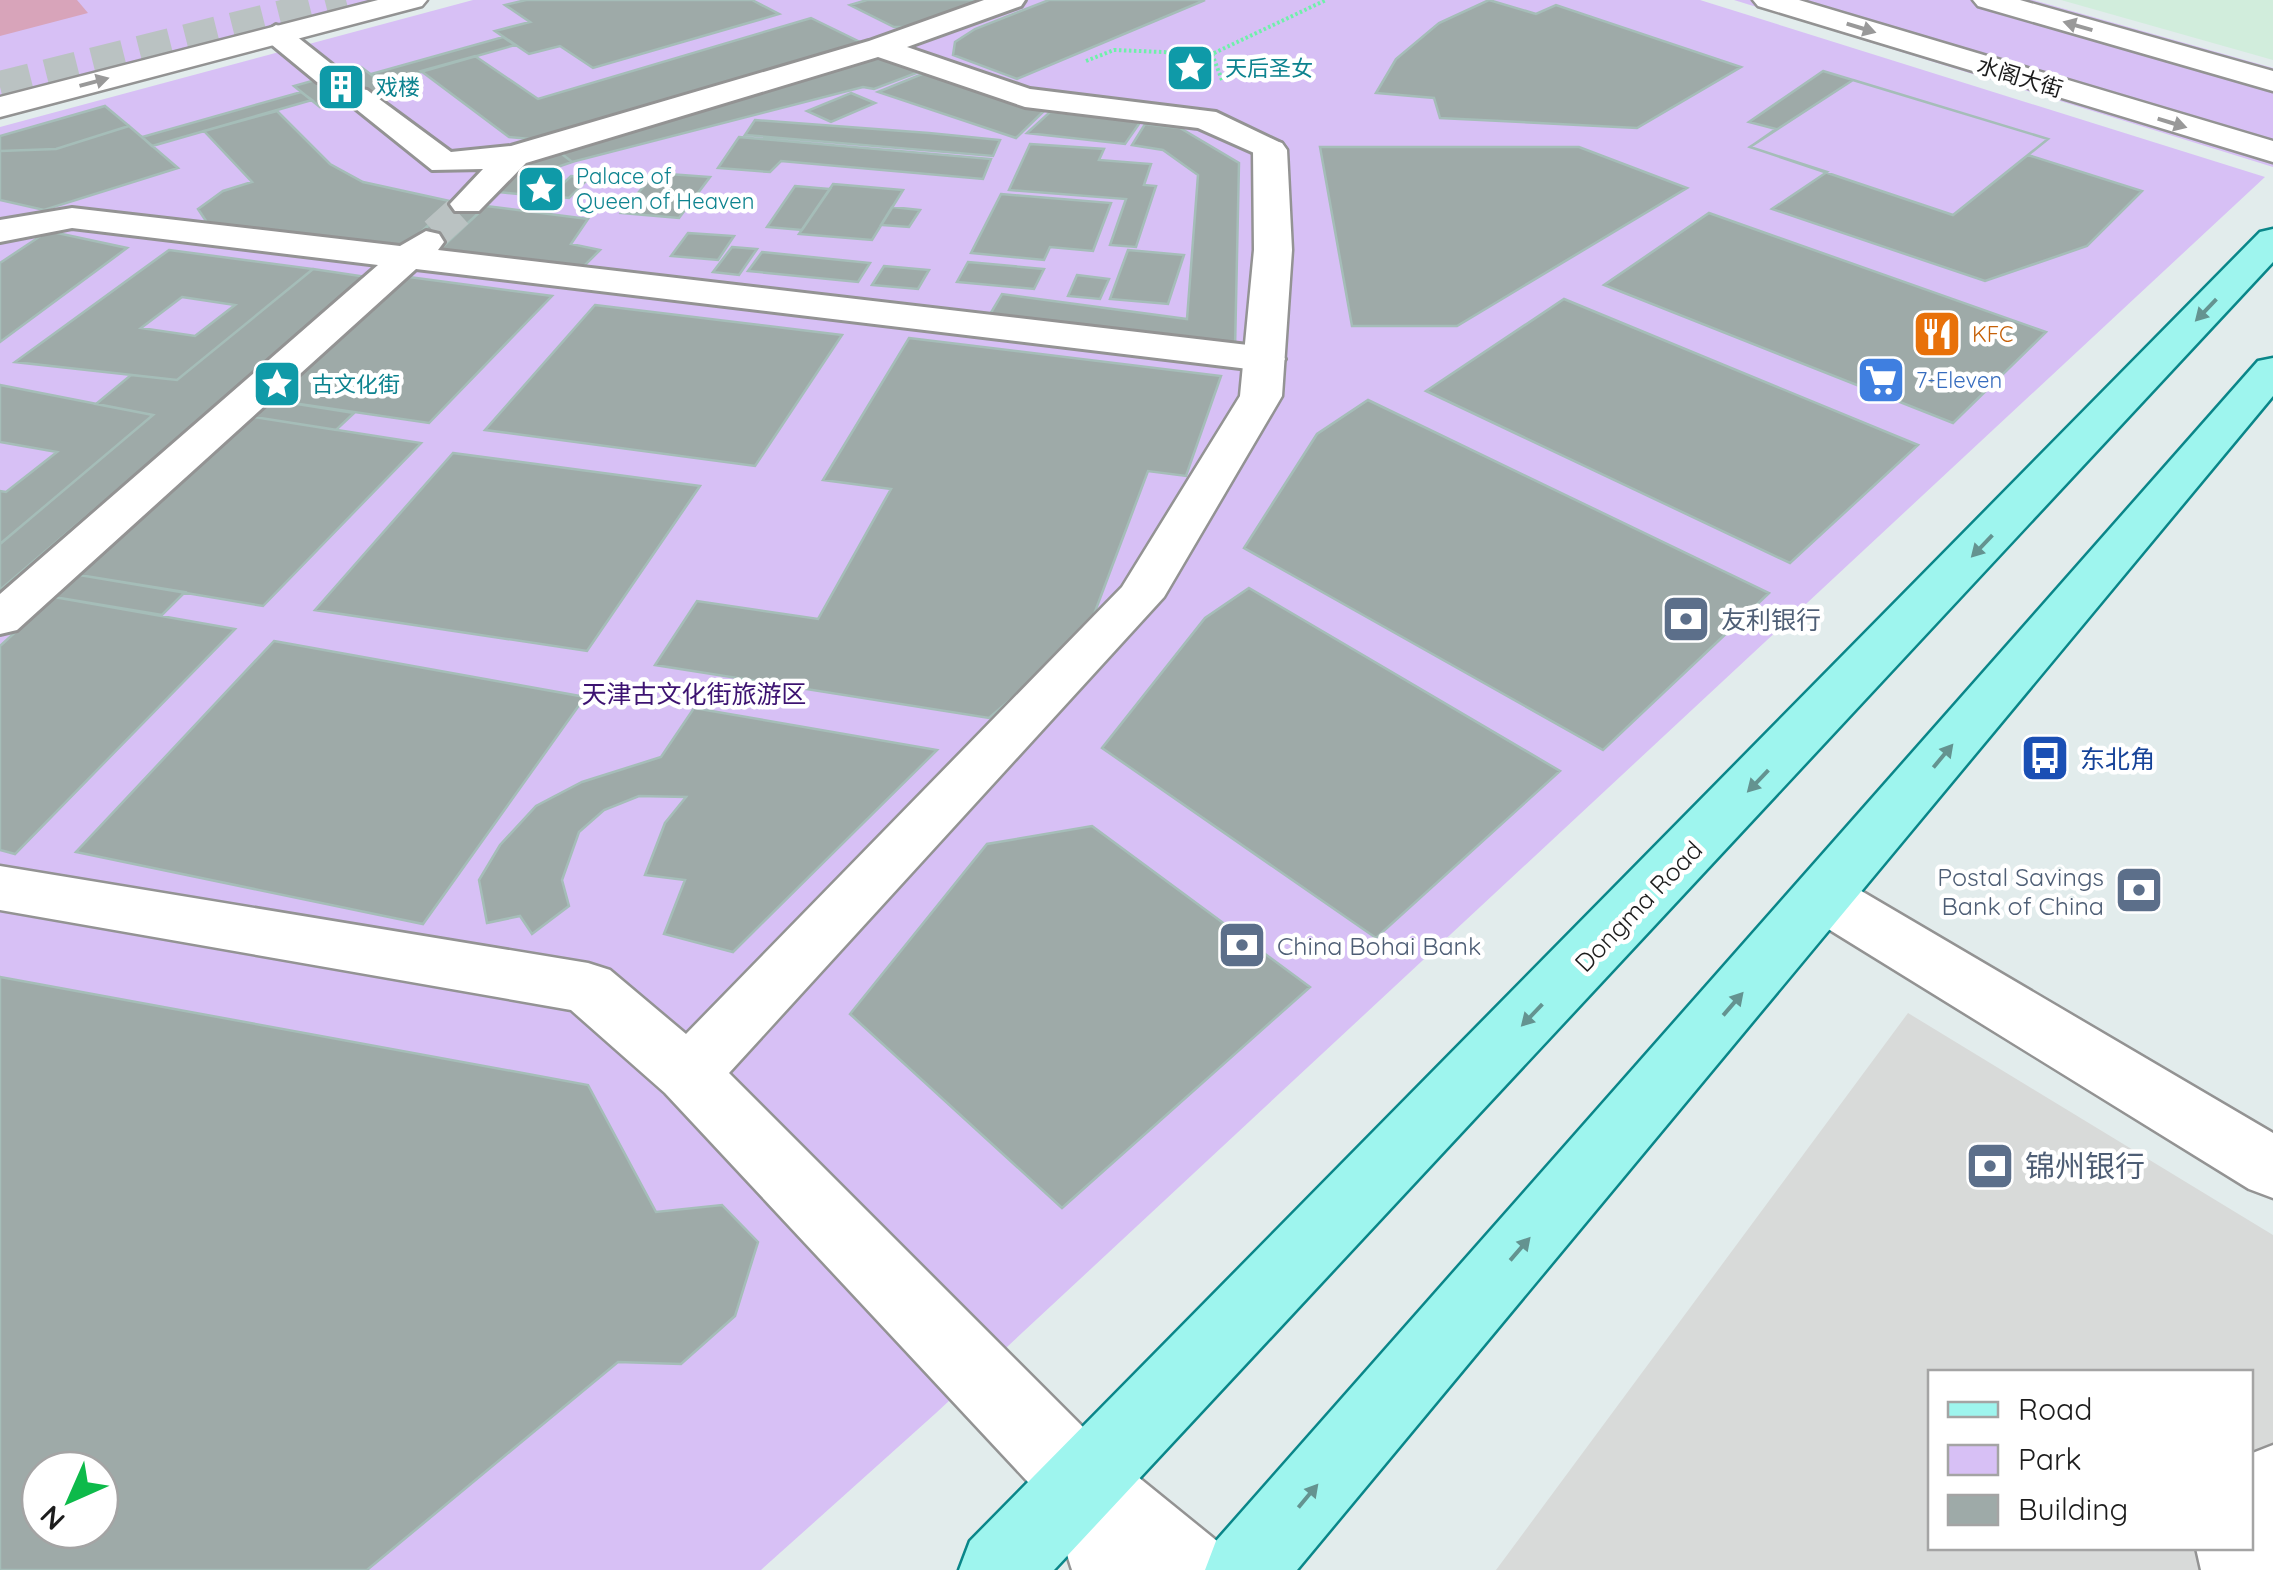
<svg xmlns="http://www.w3.org/2000/svg" width="2273" height="1570" font-family="Quicksand,'Noto Sans SC',sans-serif">
<rect width="100%" height="100%" fill="#e2ecec"/>
<!-- residential -->
<path fill="#d8dad9" fill-rule="evenodd" d="M1908,1013L2273,1235V1570H1496ZM1930,1372H2250V1548H1930Z"/>
<!-- commercial -->
<path fill="#d1eddc" d="M2061,0H2273V60Z"/>
<!-- park -->
<path fill="#d7c0f5" fill-rule="evenodd" d="M0,0H380L0,97Z
M473,0H1700L2265,177L936,1413L761,1570H0V127ZM40,1470H100V1530H40Z
M1734,0H2033L2273,68V167Z"/>
<!-- water -->
<path fill="#d8a4ba" d="M0,0H77L88,13L0,36Z"/>
<!-- building -->
<path fill="#9eaaa8" stroke="#a5bdb8" stroke-width="2.5" fill-rule="evenodd" d="M526,0H752L779,14L593,68L560,46L529,54L495,31L530,22L505,5Z
M867,0H998L921,27H894L850,5Z
M1049,0H1205L1017,79L953,55L955,42L975,29Z
M1489,0L1536,14L1556,5L1741,67L1637,128L1440,118L1434,98L1376,93L1396,59L1439,23Z
M811,18L864,44L541,140L509,137L421,71L475,56L538,99Z
M503,37L515,45L382,83L371,74Z
M873,59H902L927,69L874,89L863,87L572,162L557,150L634,124Z
M361,67L389,88L320,107L294,86Z
M1823,71L2048,139L2028,155L2142,191L2087,246L1985,281L1772,209L1827,172L1750,147L1776,129L1749,122Z
M927,72L1044,111L1016,138L878,92Z
M1853,80L2048,139L1953,215L1750,147Z
M301,92L312,100L152,146L142,137Z
M851,93L875,103L831,122L807,111Z
M105,106L129,126L56,149L0,151V136Z
M277,111L330,164L363,182L454,202L401,251L208,224L198,209L223,191L252,182L204,131Z
M1050,112L1141,121L1125,144L1027,133Z
M755,120L929,133L1000,140L993,156L745,135Z
M1145,124L1180,128L1239,163L1235,349L986,321L1002,294L1187,319L1198,175L1163,150L1132,145Z
M129,126L178,168L44,210L0,200V151L56,149Z
M739,137L991,159L983,179L781,161L770,172L718,168Z
M1030,144L1104,149L1099,160L1151,164L1144,185L1156,186L1136,247L1110,245L1126,199L1009,190Z
M1320,147H1579L1687,188L1457,326H1352Z
M557,150L572,162L543,172L519,169Z
M514,168L543,172L518,194L489,191Z
M655,173L710,177L679,218L621,213Z
M571,176L589,178L569,198L550,196Z
M833,184L903,190L872,240L799,234Z
M795,186L830,189L802,230L767,227Z
M1001,194L1111,203L1093,251L1050,247L1044,260L971,253Z
M454,202L486,206L454,236L422,231Z
M486,206L588,219L571,244L600,250L575,275L433,256Z
M892,207L920,210L909,227L881,225Z
M1709,213L2046,332L1953,423L1604,285Z
M48,231L127,248L0,342V263Z
M688,233L734,236L718,260L671,256Z
M732,247L757,249L739,275L713,272Z
M169,250L313,269L177,380L15,362ZM182,297L235,305L195,336L141,328Z
M1128,250L1184,255L1168,304L1110,299Z
M762,252L870,263L858,282L748,271Z
M968,262L1044,269L1034,289L957,282Z
M884,266L929,270L918,289L872,285Z
M313,269L367,277L0,590V544L153,415L96,404L131,375L177,380Z
M1077,275L1109,279L1100,299L1068,296Z
M409,277L552,296L429,423L272,400Z
M1564,299L1918,445L1790,563L1426,391Z
M595,305L842,335L755,466L485,430Z
M909,338L1221,376L1186,476L1148,471L1087,633L989,718L655,665L697,601L818,619L891,489L823,480Z
M0,385L153,415L0,544V491L6,492L57,452L0,442Z
M272,400L354,413L336,430L254,417Z
M1368,400L1769,593L1603,750L1244,548L1317,434Z
M254,417L421,443L263,606L79,575Z
M453,453L700,486L587,651L315,610Z
M79,575L185,592L162,615L54,597Z
M1249,588L1560,771L1376,938L1102,748L1205,618Z
M54,597L235,629L15,854L0,850V646Z
M274,641L585,697L423,924L76,852Z
M694,708L937,750L733,952L664,934L685,880L645,875L665,823L686,797L639,796L604,810L579,832L562,880L569,906L532,934L520,916L487,923L479,880L500,845L536,806L582,782L661,757Z
M1092,826L1310,987L1062,1208L850,1014L987,844Z
M0,977L588,1085L656,1212L722,1205L758,1242L735,1316L681,1364L618,1362L367,1570H0ZM40,1470H100V1530H40Z"/>
<g fill="none" stroke-linecap="round" stroke-linejoin="round">
<!-- pedestrian-tunnel -->
<path stroke="#bac2c2" stroke-width="31" stroke-dasharray="31 16" stroke-linecap="butt" d="M328,76L356,97
M435,233L467,204"/>
<!-- tertiary-tunnel -->
<path stroke="#bac2c2" stroke-width="32" stroke-dasharray="32 16" stroke-linecap="butt" d="M0,87L346,0"/>
<!-- pedestrian casing -->
<g stroke="#939393" stroke-width="6">
<path id="pedestrian" d="M984,0H1025L1021,6L907,47L1030,89L1216,112L1281,143L1286,150L1270,160L1198,128L1025,107L878,57L526,163L479,211H455L450,204L483,169L432,170L341,97L356,88L367,90L451,152L511,146L869,41Z
M276,25L286,28L339,70L343,76L339,82H317L266,40L262,34Z
M72,208L400,246L426,231L439,234L444,242L438,250L1265,347L1279,351L1285,359L1279,367L1265,371L416,269L17,630L0,634V594L378,265L72,228L0,242V220Z"/>
</g>
<!-- minor casing -->
<g stroke="#939393" stroke-width="5">
<path id="minor" d="M378,0H427L422,6L0,117V97Z
M1753,0H1799L2273,141V162L1758,6Z
M1973,0H2020L2273,71V91L1978,6Z
M1270,140L1282,143L1287,150L1292,250L1282,396L1164,597L729,1073L1111,1455L1122,1483L1111,1511L1083,1522L1055,1511L665,1093L571,1010L0,910V866L588,963L610,970L686,1034L1122,587L1240,396L1254,250L1253,150L1258,143Z
M1825,875L1846,882L2273,1133V1198L2249,1189L1804,914L1796,898L1804,882Z
M2273,1445V1570H2201L2196,1548H2250V1454Z"/>
</g>
<!-- tertiary casing -->
<g stroke="#939393" stroke-width="5">
<path id="tertiary" d="M1083,1444L1111,1455L1217,1541L1228,1570H1072L1044,1483L1055,1455Z"/>
</g>
<!-- primary casing -->
<g stroke="#0a8689" stroke-width="5">
<path id="primary" d="M2273,229V262L1054,1570H959L970,1541L2260,232Z
M2273,358V396L1297,1570H1205L1216,1541L2258,361Z"/>
</g>
<!-- path -->
<path stroke="#6ff0aa" stroke-width="4" stroke-dasharray="2.5 2.5" stroke-linecap="butt" d="M1086,61L1114,50L1212,54
M1222,80L1212,54L1326,0"/>
<!-- pedestrian -->
<use href="#pedestrian" fill="#fff" fill-rule="evenodd"/>
<!-- minor -->
<use href="#minor" fill="#fff" fill-rule="evenodd"/>
<!-- tertiary -->
<use href="#tertiary" fill="#fff" fill-rule="evenodd"/>
<!-- primary -->
<use href="#primary" fill="#9ef5ee" fill-rule="evenodd"/>
</g>
<!-- one-way arrows -->
<defs><path id="oneway-solid" d="M-6-.8H1V-3.2L6.5 0L1 3.2V.8H-6Z" transform="scale(2.5)"/></defs>
<g fill="#999">
<use href="#oneway-solid" transform="translate(2078 26) rotate(-164)"/>
<use href="#oneway-solid" transform="translate(1861 28) rotate(17)"/>
<use href="#oneway-solid" transform="translate(94 82) rotate(-15)"/>
<use href="#oneway-solid" transform="translate(2172 123) rotate(17)"/>
</g>
<g fill="#649390">
<use href="#oneway-solid" transform="translate(2206 310) rotate(134)"/>
<use href="#oneway-solid" transform="translate(1982 546) rotate(134)"/>
<use href="#oneway-solid" transform="translate(1943 756) rotate(-50)"/>
<use href="#oneway-solid" transform="translate(1758 781) rotate(134)"/>
<use href="#oneway-solid" transform="translate(1733 1004) rotate(-49)"/>
<use href="#oneway-solid" transform="translate(1532 1015) rotate(134)"/>
<use href="#oneway-solid" transform="translate(1520 1249) rotate(-49)"/>
<use href="#oneway-solid" transform="translate(1308 1496) rotate(-50)"/>
</g>
<!-- icons -->
<defs>
<g id="sight-square" transform="scale(2.5)"><rect x="-9" y="-9" width="18" height="18" rx="4" fill="#0f9aa8" stroke="#fff"/><path d="M0-6L1.8-2.2L6-1.7L2.9 1.2L3.7 5.4L0 3.3L-3.7 5.4L-2.9 1.2L-6-1.7L-1.8-2.2Z" fill="#fff"/></g>
<g id="building-square" transform="scale(2.5)"><rect x="-9" y="-9" width="18" height="18" rx="4" fill="#0f9aa8" stroke="#fff"/><path d="M-4-6H4V6H1V3H-1V6H-4ZM-2.5-4.3h1.7v1.8h-1.7ZM.8-4.3h1.7v1.8H.8ZM-2.5-1h1.7V.8h-1.7ZM.8-1h1.7V.8H.8Z" fill="#fff"/></g>
<g id="restaurant-square" transform="scale(2.5)"><rect x="-9" y="-9" width="18" height="18" rx="4" fill="#e8710a" stroke="#fff"/><path d="M-5-6h1v4h1v-4h1v4h1v-4h1v5L-1.5 .5V6h-2V.5L-5-1ZM5-6V6H3V1.5H1.5Q1.5-4 5-6Z" fill="#fff"/></g>
<g id="supermarket-square" transform="scale(2.5)"><rect x="-9" y="-9" width="18" height="18" rx="4" fill="#3f7fe0" stroke="#fff"/><path d="M-6-5.5h2.5l.6 2H6L4.5 2H-2.5L-4.4-4H-6ZM-1.5 3.2a1.3 1.3 0 1 0 .1 0ZM3 3.2a1.3 1.3 0 1 0 .1 0Z" fill="#fff"/></g>
<g id="bank-square" transform="scale(2.5)"><rect x="-9" y="-9" width="18" height="18" rx="4" fill="#5c6f8a" stroke="#fff"/><path d="M-6-4H6V4H-6ZM0-2.3a2.3 2.3 0 1 0 0 4.6a2.3 2.3 0 1 0 0-4.6Z" fill="#fff"/></g>
<g id="bus-square" transform="scale(2.5)"><rect x="-9" y="-9" width="18" height="18" rx="4" fill="#1a4fb4" stroke="#fff"/><path d="M-5-6H5V4H4V6H2V4H-2V6H-4V4H-5ZM-3.5-4V0h7V-4ZM-3.5 1.2v1.5H-2V1.2ZM2 1.2v1.5H3.5V1.2Z" fill="#fff"/></g>
</defs>
<g fill-rule="evenodd">
<use href="#sight-square" x="1190" y="68"/>
<use href="#building-square" x="341" y="87"/>
<use href="#sight-square" x="541" y="189"/>
<use href="#restaurant-square" x="1937" y="334"/>
<use href="#supermarket-square" x="1881" y="380"/>
<use href="#sight-square" x="277" y="384"/>
<use href="#bank-square" x="1686" y="619"/>
<use href="#bus-square" x="2045" y="758"/>
<use href="#bank-square" x="2139" y="890"/>
<use href="#bank-square" x="1242" y="945"/>
<use href="#bank-square" x="1990" y="1166"/>
</g>
<g text-anchor="middle" dominant-baseline="central" stroke-width="9" stroke-linejoin="round" paint-order="stroke">
<!-- far-culture labels -->
<g font-size="22" fill="#0d838f" stroke="#fff" text-anchor="start">
<text x="1225" y="68">天后圣女</text>
<text x="376" y="87">戏楼</text>
<text x="576" y="176">Palace of<tspan x="576" dy="25">Queen of Heaven</tspan></text>
<text x="312" y="384">古文化街</text>
</g>
<!-- far-street labels -->
<g font-size="22" fill="#1c1c1c" stroke="#fff">
<text transform="translate(2020 77) rotate(17)">水阁大街</text>
</g>
<!-- far-food labels -->
<g font-size="22" fill="#c56008" stroke="#fff" text-anchor="start">
<text x="1972" y="334">KFC</text>
</g>
<!-- far-shop labels -->
<g font-size="22" fill="#366cbe" stroke="#fff" text-anchor="start">
<text x="1916" y="380">7-Eleven</text>
</g>
<!-- service labels -->
<g font-size="25" fill="#4e5e75" stroke="#fff" text-anchor="start">
<text x="1721" y="619">友利银行</text>
<text x="2104" y="876" text-anchor="end">Postal Savings<tspan x="2104" dy="29">Bank of China</tspan></text>
<text x="1277" y="945">China Bohai Bank</text>
</g>
<!-- park labels -->
<g font-size="25" fill="#3c1271" stroke="#fff">
<text x="694" y="693">天津古文化街旅游区</text>
</g>
<!-- transit labels -->
<g font-size="25" fill="#164399" stroke="#fff" text-anchor="start">
<text x="2080" y="758">东北角</text>
</g>
<!-- street labels -->
<g font-size="25" fill="#1c1c1c" stroke="#fff">
<text transform="translate(1638 906) rotate(-46)">Dongma Road</text>
</g>
<!-- near-service labels -->
<g font-size="30" fill="#4e5e75" stroke="#fff" text-anchor="start">
<text x="2025" y="1166">锦州银行</text>
</g>
</g>
<!-- legend -->
<rect x="1928" y="1370" width="325" height="180" fill="#ffffff" stroke="#a4a4a4" stroke-width="2.5"/>
<rect x="1948" y="1402" width="50" height="15" fill="#9ef5ee" stroke="#a4a4a4" stroke-width="2.5"/>
<text x="2018" y="1420" font-size="30" fill="#1c1c1c">Road</text>
<rect x="1948" y="1445" width="50" height="30" fill="#d7c0f5" stroke="#a4a4a4" stroke-width="2.5"/>
<text x="2018" y="1470" font-size="30" fill="#1c1c1c">Park</text>
<rect x="1948" y="1495" width="50" height="30" fill="#9eaaa8" stroke="#a4a4a4" stroke-width="2.5"/>
<text x="2018" y="1520" font-size="30" fill="#1c1c1c">Building</text>
<!-- north arrow -->
<g transform="translate(70 1500) rotate(225)"><circle r="48" fill="#ffffff" stroke="#a4a4a4" stroke-width="2.5"/>
<path d="M0-8L18 38L0 25L-18 38Z" fill="#0dba4a"/>
<text y="-15" font-size="28" font-weight="bold" text-anchor="middle" fill="#1c1c1c">N</text>
</g>
</svg>
